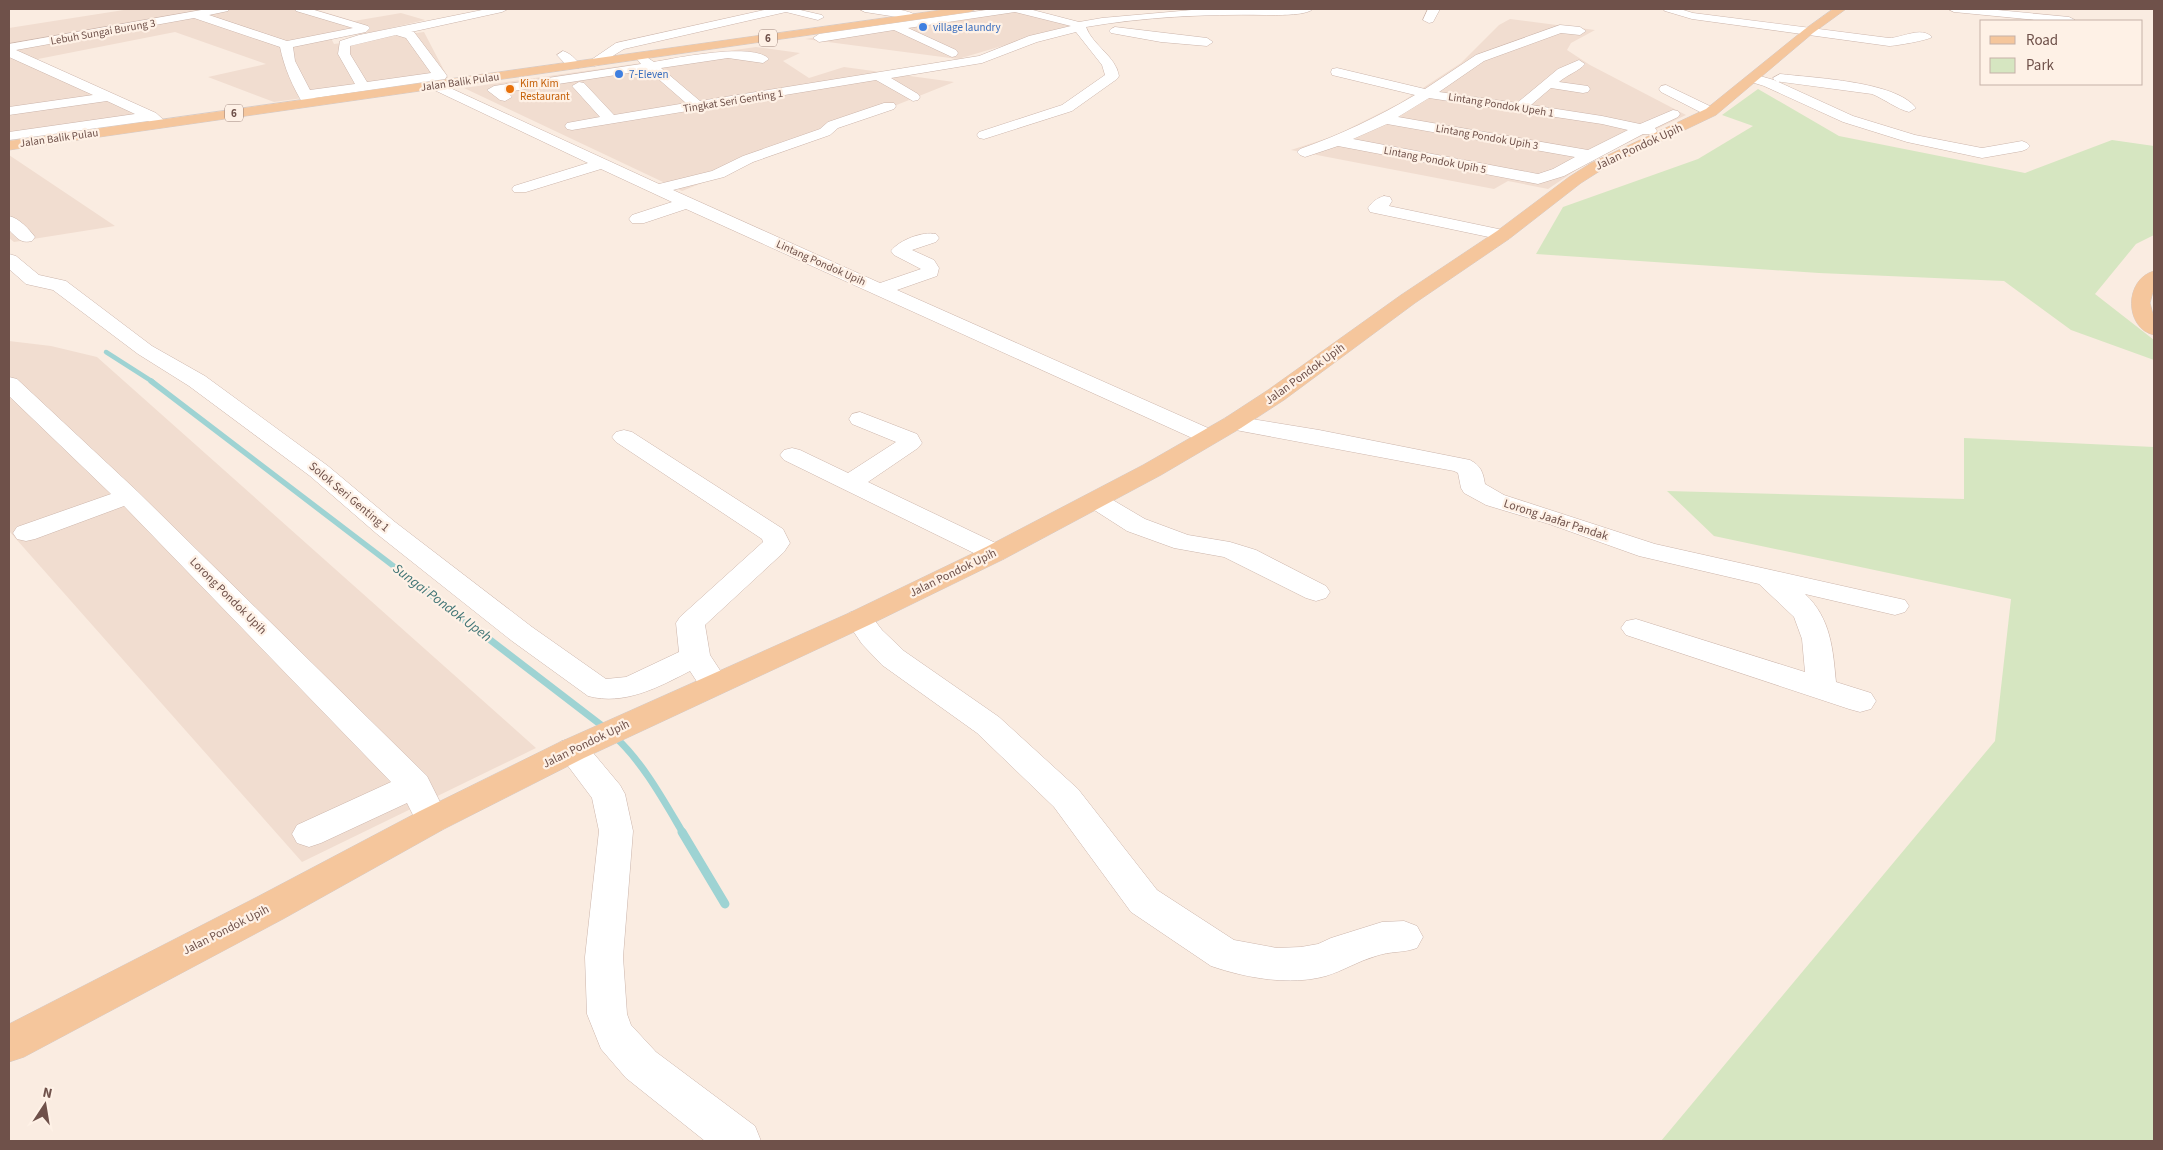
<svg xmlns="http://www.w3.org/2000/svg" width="2163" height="1150" font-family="'Source Sans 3',sans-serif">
<rect width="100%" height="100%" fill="#faece1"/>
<!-- residential -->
<path fill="#f1ddd0" d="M130,9H314L354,21L401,13L425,20L373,32L331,38L334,44L424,32L448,78L274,102L208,77L266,64L175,32L33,60L150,111L126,118L9,134V28Z
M1008,9L1073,25L958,59L805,39Z
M1510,19L1595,30L1571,43L1567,50L1590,65L1686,115L1591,160L1548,189L1508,181L1494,189L1291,150L1334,136L1400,103L1461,63L1499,25Z
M756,47L800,53L783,61L809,78L844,67L954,82L682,191L464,88Z
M9,155L115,226L14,242L9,238Z
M9,341L51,346L97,357L536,748L302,862L9,531Z"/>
<!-- green -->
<path fill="#d6e6c1" d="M1758,89L1839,136L2025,173L2112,140L2154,146V235L2136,244L2095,294L2154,340V360L2071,330L2004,281L1819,273L1536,254L1563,207L1698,159L1753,126L1722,115Z
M1964,438L2154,447V1141H1661L1995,741L2011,599L1714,536L1667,491L1964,499Z"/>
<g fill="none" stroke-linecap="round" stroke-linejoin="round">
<!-- stream-far3 -->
<path stroke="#9ed3d3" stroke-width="4.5" d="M106,352L153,382"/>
<!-- stream-far2 -->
<path stroke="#9ed3d3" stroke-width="5.5" d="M151,381L413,581"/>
<!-- stream-far1 -->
<path stroke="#9ed3d3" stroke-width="7" d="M412,580L605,728
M615,737C642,761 664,801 683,833"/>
<!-- stream -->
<path stroke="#9ed3d3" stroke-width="9" d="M682,832L725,904"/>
<!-- minor casing -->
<g stroke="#ccb5ab" stroke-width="1">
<path id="minor" d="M207,9H229L228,11L209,15L287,41L353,28L296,11L295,9H311L368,26L370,28L366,32L293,47L295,61L310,90L355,84L338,54L340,41L359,35L487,9H508L502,12L411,32H414L445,73L447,76L445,79L314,98L316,102L309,106L304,105C293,88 284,67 280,47L194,18L16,50L156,113L167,123L165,126L160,127L148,121L9,140V132L135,114L107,101L9,115V107L93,95L9,57V44ZM396,35L406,38L431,73L367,82L350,54V46Z
M769,9H796L822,15L824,17L818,20L786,12L624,49L598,65L594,66L588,62L616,43Z
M859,9C872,8 907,7 916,16L910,19L865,12Z
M993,9H1029L1079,22L1102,18L1203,9H1313C1306,16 1275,15 1264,15C1205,14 1144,17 1086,27C1093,46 1116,56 1119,76L1117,79L1072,111L984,139L979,138L977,135L979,132L1062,105L1105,75L1102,65L1076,32L1037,42L982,63L891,78L918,94L920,97L918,100L913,101L876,80L572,130L567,129L565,126L567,123L600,117L572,86L579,82L584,83L614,115L686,103L648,70L507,92L512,97L505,101L500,100L487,90L494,86L641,64L636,58L642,54L654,62C676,58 754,42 769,59L763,63L728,58L661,68L700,101L979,56L1029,36L1071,26L1015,12L908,28L956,50L958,53L956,56L952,57L894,30L819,42L813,38L819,34Z
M1428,9H1440L1433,22L1429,23L1423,20Z
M1663,9H1680L1693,13L1889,38C1902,38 1921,26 1932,37C1929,40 1895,46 1889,46L1692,19L1665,11Z
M1948,9H1987L2069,17L2075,20L2046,21L1954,12Z
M1560,25L1580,27L1586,31L1580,35L1561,33L1484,61L1439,92L1517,103L1558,69L1579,60L1585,64C1579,71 1567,75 1559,82L1588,86L1590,89L1588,92L1583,93L1551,88L1531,105L1602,116L1640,124L1673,110L1678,111L1680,114L1678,117L1655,128L1657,131L1655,134H1643L1564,176L1538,184L1338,146L1305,157L1300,155L1297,152L1300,149C1340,135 1378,117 1415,95L1332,75L1331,72L1332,69L1337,68L1425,89L1476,55ZM1429,98L1602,124L1628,130L1588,150L1398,117ZM1387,124L1575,157L1553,169L1538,174L1353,139Z
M1115,27L1207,38L1213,42L1207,46L1161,42L1111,33L1109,31L1111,29Z
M563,51C570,53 576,59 580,65L579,68H569L557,55Z
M1753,74L1774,80L1853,116L1915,135L1982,148L2022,141L2027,143L2030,146L2027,149L2022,151L1982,158L1907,142L1843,122L1764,86L1748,81L1746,78Z
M1780,74C1813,78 1896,81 1916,108L1909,112C1897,109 1884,99 1872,94L1775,81L1773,78Z
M435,81L659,184L712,171L743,156L820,129L828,122L884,103H894L896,106L894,109L838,128L830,135L753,162L724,177L673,190L880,283L921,269L894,255L891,251C899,240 923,231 936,234L939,238L936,242L912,250L934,260L939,268L937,276L897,290L1217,432L1221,437L1217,442L1209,444L1201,442L686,209L644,223H632L629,219L632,215L672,202L601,169L526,192H514L512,189L514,186L588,163L430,88L428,85Z
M1666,85L1716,109L1718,112L1711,116L1706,115L1661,92L1659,89L1661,86Z
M1384,196L1390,197L1392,201L1389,206L1503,230L1509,231L1512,235L1509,239L1503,240L1370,212L1368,208C1372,202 1377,198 1384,196Z
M9,216C19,218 29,229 35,237L32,241C21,244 17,238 9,230Z
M9,254L16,256L39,275L66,281L152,346L205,376L328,466L395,522L532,627L606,679L626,677L679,652L676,623L680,617L763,542L762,539L616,442L612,437L616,432L624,430L632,432L783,529L790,543L784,552L705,625L710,655L729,684L725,691L714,694L703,691L690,671C659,687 624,706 588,696L512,641L377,534L310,476L189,386L138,354L53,290L26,284L9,269Z
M9,377L17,379L137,491L427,776L449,820L444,829L432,833L420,829L407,803L321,843L309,847L297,843L292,834L297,825L391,782L124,506L35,539L26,541L17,539L13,533L17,527L111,494L9,396Z
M860,412L917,434L922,443L918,448L868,482L1004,547L1008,553L1004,559L995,561L986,559L784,460L780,455L784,450L792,448L800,450L848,473L896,442L852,424L849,419L852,414Z
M1233,416L1319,430L1470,460C1481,466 1483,472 1485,484L1504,495L1655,544L1905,600L1909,606L1905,612L1895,615L1805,594C1831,618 1833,650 1836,682L1871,693L1876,701L1871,709L1860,712L1849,709L1626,635L1621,628L1626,621L1636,619L1805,672L1802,639L1794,617L1759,584L1639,556L1549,524L1486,505L1464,493L1461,488L1458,473L1454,471L1225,428L1221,423L1225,418Z
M1097,493L1106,496L1145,519L1188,535L1230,542L1256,550L1326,586L1330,592L1326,598L1316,601L1306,598L1224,557L1174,548L1127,531L1088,506L1084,501L1088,496Z
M859,610L869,613L882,630L904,651L999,717L1078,789L1157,890L1234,940L1277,948L1301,947L1318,944L1331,938L1382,922L1404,921L1417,926L1423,937L1417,948C1404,953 1390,951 1376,956C1358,961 1343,971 1326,976C1290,986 1246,978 1211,966L1131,912L1054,807L977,733L882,665L862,644L845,619L849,613Z
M572,738L584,742L620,785L625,794L633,831L623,957L627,1014L631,1025L656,1052L755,1126L761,1141H705L626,1078L601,1049L587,1014L585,957L599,831L592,798L556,750L560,742Z"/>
</g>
<!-- major casing -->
<g stroke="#d4cbc9" stroke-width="1">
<path id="major" d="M948,9H976L970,12L9,150V141Z
M1833,9H1846L1813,33L1716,115L1603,169L1581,183L1509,239L1415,303L1284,400L1241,428L1161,475L1004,559L869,625L584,758L444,829L283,919L24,1057L9,1062V1024L257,897L420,811L560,742L849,613L986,547L1143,465L1225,418L1268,390L1401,295L1497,231L1569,177L1591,163L1706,109L1805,29Z
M2154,271V288L2150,303L2154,318V335C2124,328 2124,279 2154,271Z"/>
</g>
<!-- minor -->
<use href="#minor" fill="#fff" fill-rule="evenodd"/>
<!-- major -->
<use href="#major" fill="#f5c69c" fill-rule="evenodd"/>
</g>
<!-- markers -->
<g fill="#3f7fe0" stroke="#fef1e6" stroke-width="2">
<circle cx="923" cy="27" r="5"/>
<circle cx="619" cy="74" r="5"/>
</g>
<circle fill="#e8710a" stroke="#fef1e6" stroke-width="2" cx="510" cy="89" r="5"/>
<g text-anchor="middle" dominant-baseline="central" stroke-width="4.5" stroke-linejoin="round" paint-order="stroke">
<!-- far-shop labels -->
<g font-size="11" fill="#366cbe" stroke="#fef1e6" text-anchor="start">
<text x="933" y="27">village laundry</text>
<text x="629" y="74">7-Eleven</text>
</g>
<!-- far-street labels -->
<g font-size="11" fill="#6f514a" stroke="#fef1e6">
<text transform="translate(103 32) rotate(-10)">Lebuh Sungai Burung 3</text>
<text transform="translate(460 82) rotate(-8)">Jalan Balik Pulau</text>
<text transform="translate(733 101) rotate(-9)">Tingkat Seri Genting 1</text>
<text transform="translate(1501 105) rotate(9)">Lintang Pondok Upeh 1</text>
<text transform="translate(1487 137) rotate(10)">Lintang Pondok Upih 3</text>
<text transform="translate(59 138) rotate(-8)">Jalan Balik Pulau</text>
<text transform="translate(1435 160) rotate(11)">Lintang Pondok Upih 5</text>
<text transform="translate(821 263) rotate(24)">Lintang Pondok Upih</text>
</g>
<!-- shield labels -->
<g fill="#fef1e6" stroke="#9a8179" stroke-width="1">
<rect x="759" y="29.5" width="18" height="17" rx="4"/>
<rect x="225" y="104.5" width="18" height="17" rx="4"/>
</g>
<g font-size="11" font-weight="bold" fill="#6f514a">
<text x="768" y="38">6</text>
<text x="234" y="113">6</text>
</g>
<!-- far-food labels -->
<g font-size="11" fill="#c56008" stroke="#fef1e6" text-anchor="start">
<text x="520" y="83">Kim Kim<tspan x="520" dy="13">Restaurant</tspan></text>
</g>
<!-- street labels -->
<g font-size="12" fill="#6f514a" stroke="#fef1e6">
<text transform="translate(1639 147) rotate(-25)">Jalan Pondok Upih</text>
<text transform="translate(1305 374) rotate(-36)">Jalan Pondok Upih</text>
<text transform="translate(349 497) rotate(40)">Solok Seri Genting 1</text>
<text transform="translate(1556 520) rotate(18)">Lorong Jaafar Pandak</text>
<text transform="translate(953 573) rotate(-26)">Jalan Pondok Upih</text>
<text transform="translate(228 596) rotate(45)">Lorong Pondok Upih</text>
<text transform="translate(586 744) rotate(-26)">Jalan Pondok Upih</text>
<text transform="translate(226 930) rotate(-27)">Jalan Pondok Upih</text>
</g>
<!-- water labels -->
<g font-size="14" font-style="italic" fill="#3f7475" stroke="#fef1e6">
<text transform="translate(442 603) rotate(37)">Sungai Pondok Upeh</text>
</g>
</g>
<!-- border -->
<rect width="2163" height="1150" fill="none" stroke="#6f514a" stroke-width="20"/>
<!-- legend -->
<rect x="1980" y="20" width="162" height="65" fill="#fef1e6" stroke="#c5b1a8"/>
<rect x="1990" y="36" width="25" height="8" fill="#f5c69c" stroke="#c5b1a8"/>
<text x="2026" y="45" font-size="15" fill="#6f514a">Road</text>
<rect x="1990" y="58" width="25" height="15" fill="#d6e6c1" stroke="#c5b1a8"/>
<text x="2026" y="70" font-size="15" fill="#6f514a">Park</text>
<!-- north arrow -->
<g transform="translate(45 1105) rotate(12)" stroke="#fef1e6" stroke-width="4" paint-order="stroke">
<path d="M0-4L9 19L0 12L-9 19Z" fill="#6f514a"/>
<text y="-8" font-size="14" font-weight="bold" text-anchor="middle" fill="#6f514a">N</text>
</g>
</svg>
